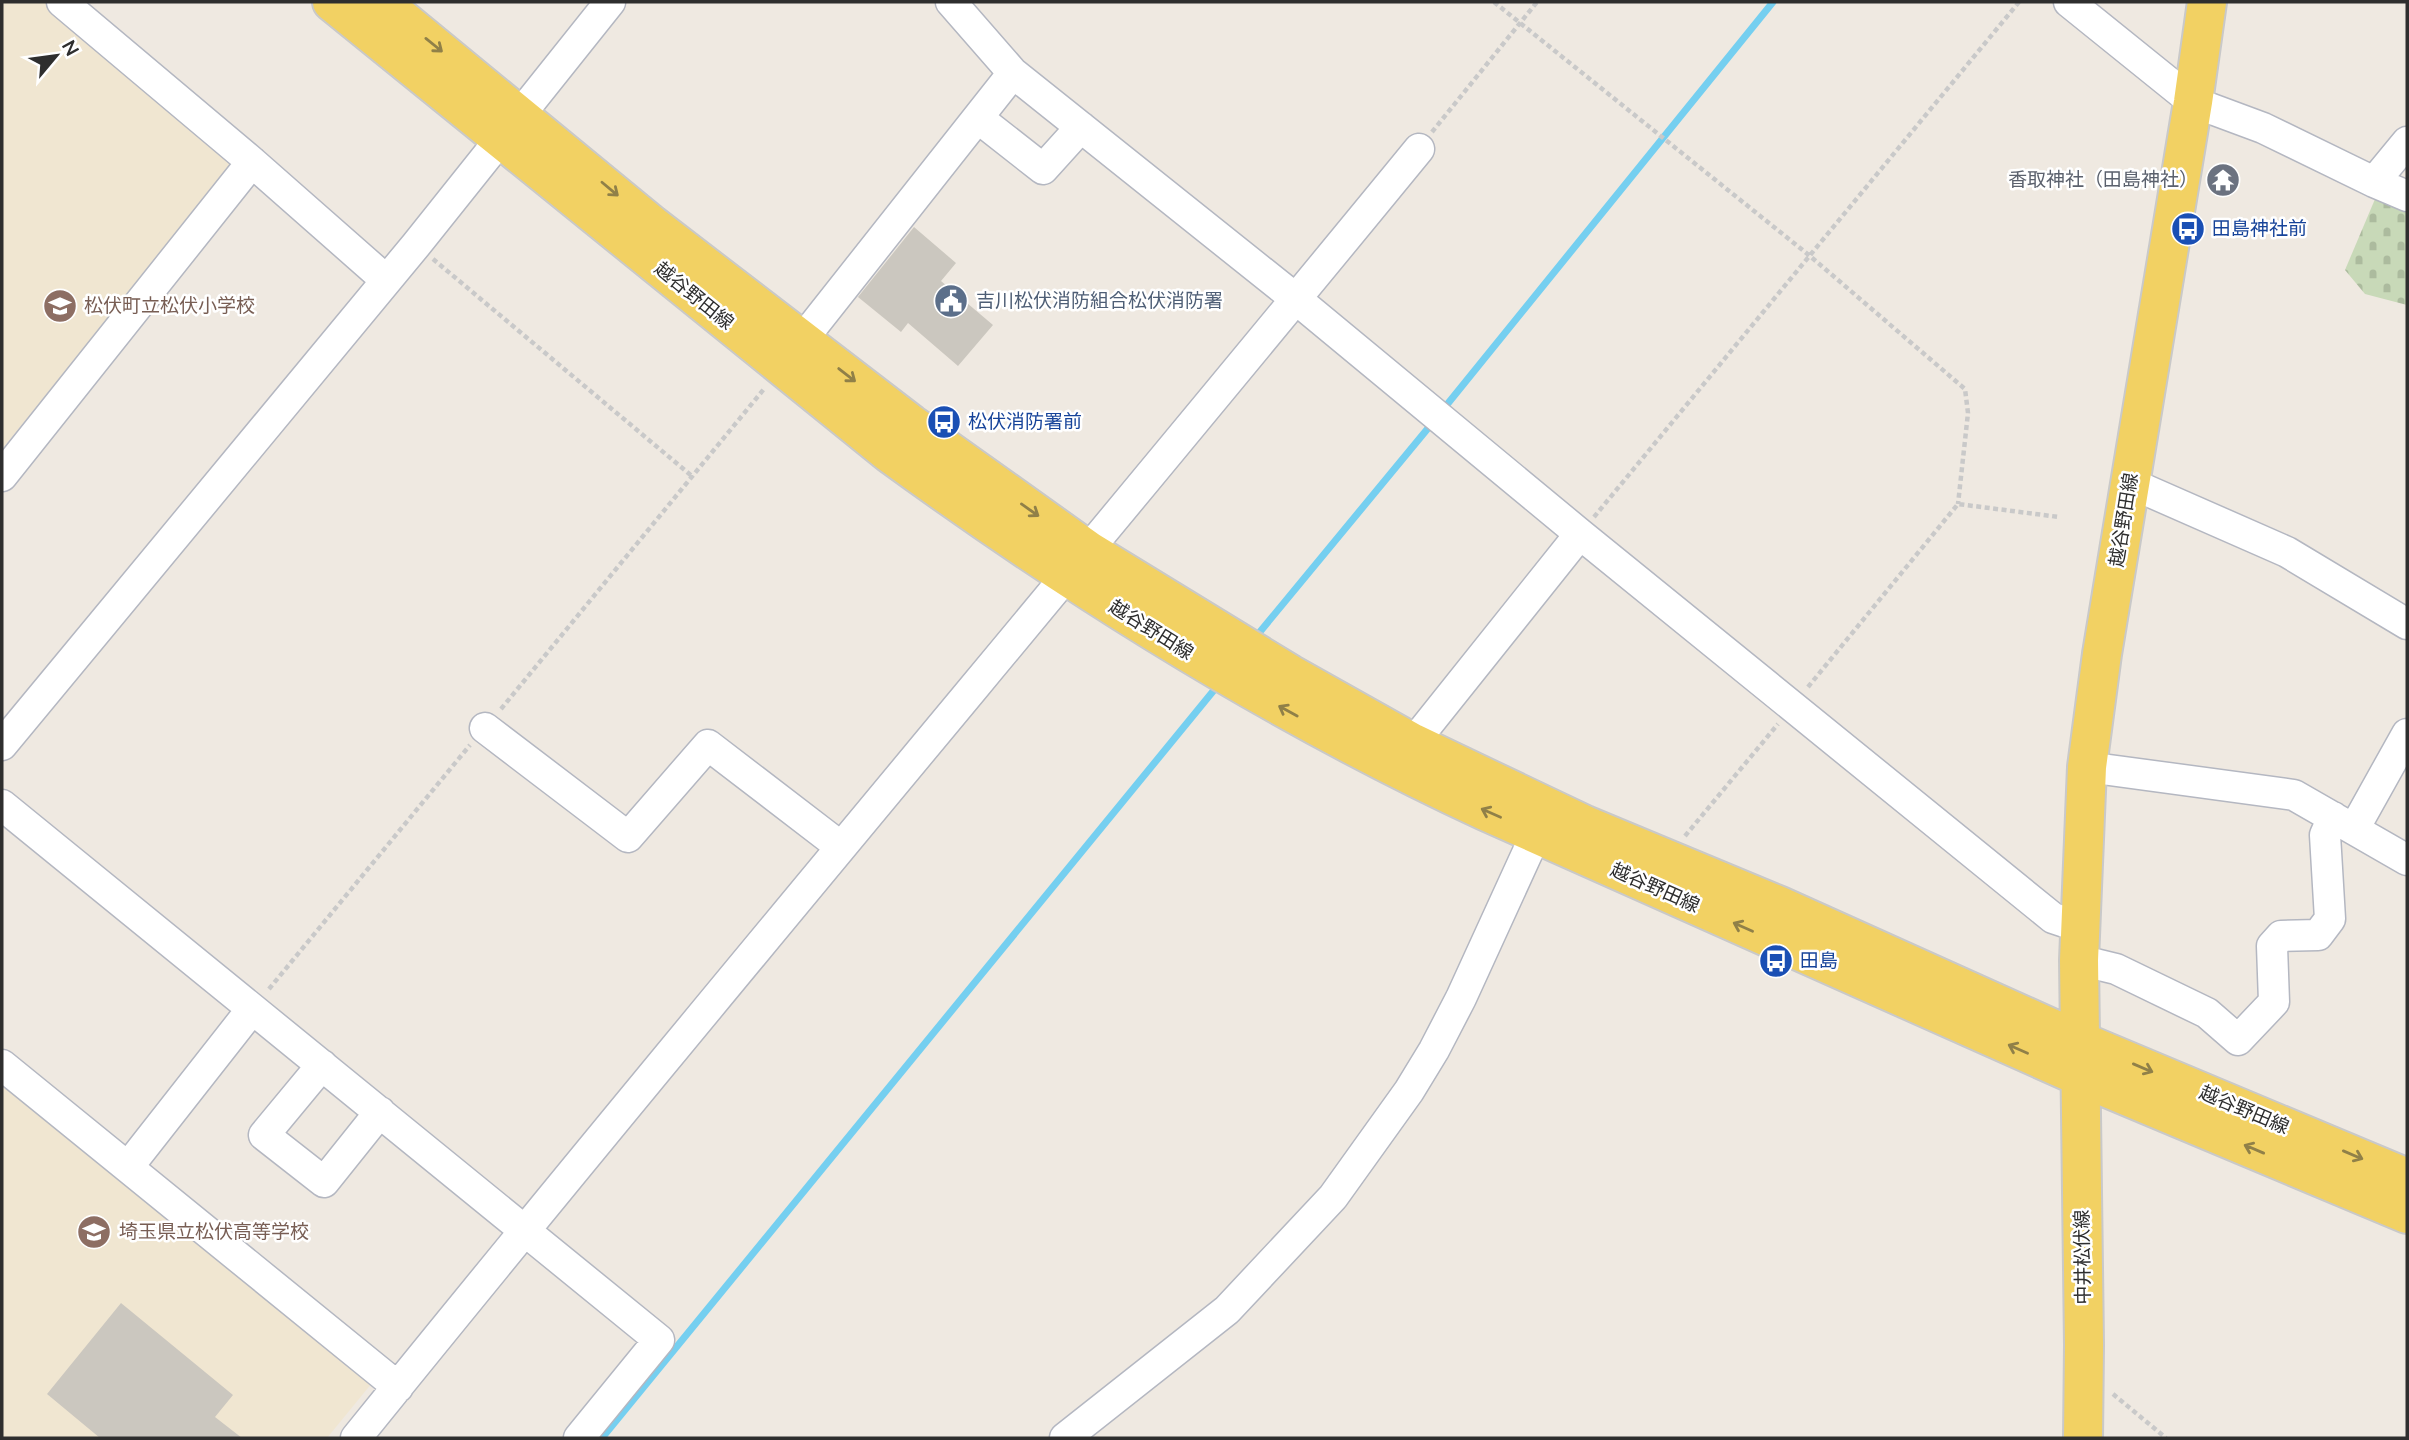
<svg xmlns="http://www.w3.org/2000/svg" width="2409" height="1440" font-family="'Nunito Sans','Noto Sans JP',sans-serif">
<defs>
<pattern id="cemetery-stones" width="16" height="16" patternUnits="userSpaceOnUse" patternTransform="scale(1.75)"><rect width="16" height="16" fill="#c8d9b8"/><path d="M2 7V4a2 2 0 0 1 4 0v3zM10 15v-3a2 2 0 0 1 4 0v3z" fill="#acbb9e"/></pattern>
</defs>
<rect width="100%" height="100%" fill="#efe9e1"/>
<!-- education -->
<path fill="#f0e6d1" d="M2,2H44L234,164L2,449Z
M2,1081L372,1383L327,1438H2Z"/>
<!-- cemetery -->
<path fill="url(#cemetery-stones)" d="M2378,192L2407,204V305L2365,294L2345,270Z"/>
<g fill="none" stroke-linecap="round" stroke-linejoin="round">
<!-- stream -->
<path stroke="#75cff0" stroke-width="7" d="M1441,412L1773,2
M1254,639L1434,421
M602,1438L1219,684"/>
</g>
<!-- building -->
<path fill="#cbc7bf" d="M914,227L956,263L941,281L993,325L958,366L908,323L901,332L858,297Z
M121,1303L233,1395L215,1417L242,1438H100L47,1394Z"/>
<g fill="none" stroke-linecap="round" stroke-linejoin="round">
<!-- minor casing -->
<g stroke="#b4b7c1" stroke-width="33">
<path id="minor" d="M62,2L252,162L386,280
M951,2L1013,73L1296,299L1580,534L2053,918L2080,927
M2069,2L2193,102L2263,128L2374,182L2407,196
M978,118L1043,169L1081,127
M2374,182L2407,142
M802,340L1013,73
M2,476L252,162
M2130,483L2287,552L2407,624
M485,728L628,837L708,745L841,847
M1413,743L1580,534
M2,745L416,245L610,2
M2087,767L2294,795L2407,860
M2,805L659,1340L579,1438
M2354,829L2407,734
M2079,960L2116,969L2207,1013L2238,1040L2274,1002L2272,946L2281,936L2318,935L2330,919L2325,835L2333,817
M2,1065L398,1387
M322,1065L264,1135L324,1182L380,1112
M128,1167L252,1009
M356,1438C706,1005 1066,580 1419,149
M1065,1438L1227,1310L1333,1197L1409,1091L1434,1050L1461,998L1536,834"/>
</g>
<!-- major casing -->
<g stroke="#c9c9c9" stroke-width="42">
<path id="major" d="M332,2L889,453C1077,590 1274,713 1485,811L2081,1077L2407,1214
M381,2L652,225L911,424L1089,551L1290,674L1413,743L1585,825L1780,906L2080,1041L2407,1178
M2083,1438L2084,1345L2079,960L2087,767L2102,654L2193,102L2207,2"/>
</g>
<!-- path -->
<path stroke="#c9c9c9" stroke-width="4.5" stroke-dasharray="5 3.5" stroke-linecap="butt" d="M1494,2L1810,256L1965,389L1968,413L1958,504
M1432,132L1537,2
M433,259L693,477
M1594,517L2019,2
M1808,687L1958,504L2059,517
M501,709L764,389
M1685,836L1778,724
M269,989L470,745
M2113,1394L2166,1438"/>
<!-- minor -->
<use href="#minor" stroke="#fff" stroke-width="30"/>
<!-- major -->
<use href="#major" stroke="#f2d163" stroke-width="38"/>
</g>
<!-- one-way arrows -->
<defs><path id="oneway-shaft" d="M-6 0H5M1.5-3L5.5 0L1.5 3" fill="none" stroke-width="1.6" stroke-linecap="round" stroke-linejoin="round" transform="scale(1.75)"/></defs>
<g stroke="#908048">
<use href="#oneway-shaft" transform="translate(434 45) rotate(39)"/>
<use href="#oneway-shaft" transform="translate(610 189) rotate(40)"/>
<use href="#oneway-shaft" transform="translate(847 375) rotate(38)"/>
<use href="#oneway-shaft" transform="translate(1030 510) rotate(35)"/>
<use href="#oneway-shaft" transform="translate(1288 711) rotate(-151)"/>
<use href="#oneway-shaft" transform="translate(1491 813) rotate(-156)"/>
<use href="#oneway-shaft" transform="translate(1743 927) rotate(-156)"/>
<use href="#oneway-shaft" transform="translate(2018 1049) rotate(-156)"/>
<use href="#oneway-shaft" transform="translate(2143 1068) rotate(23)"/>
<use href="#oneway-shaft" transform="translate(2254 1149) rotate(-157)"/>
<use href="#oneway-shaft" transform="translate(2353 1155) rotate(23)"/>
</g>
<!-- icons -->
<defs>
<g id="temple-disc" transform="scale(1.75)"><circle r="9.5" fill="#6b7280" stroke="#fff"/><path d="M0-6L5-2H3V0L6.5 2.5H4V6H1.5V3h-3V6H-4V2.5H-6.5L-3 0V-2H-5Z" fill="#fff"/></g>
<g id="bus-disc" transform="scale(1.75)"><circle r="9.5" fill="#1a4fb4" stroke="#fff"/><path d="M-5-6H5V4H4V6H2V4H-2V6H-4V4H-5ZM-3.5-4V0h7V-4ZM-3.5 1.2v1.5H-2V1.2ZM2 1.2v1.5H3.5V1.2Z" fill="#fff"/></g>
<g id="civic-disc" transform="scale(1.75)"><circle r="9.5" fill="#5c6f8a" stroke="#fff"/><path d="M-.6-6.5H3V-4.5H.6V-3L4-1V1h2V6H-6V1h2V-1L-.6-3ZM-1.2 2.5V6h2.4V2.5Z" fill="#fff"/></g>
<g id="school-disc" transform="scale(1.75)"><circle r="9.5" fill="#8d6e63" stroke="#fff"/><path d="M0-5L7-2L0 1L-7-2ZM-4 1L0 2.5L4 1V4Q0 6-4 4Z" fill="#fff"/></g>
</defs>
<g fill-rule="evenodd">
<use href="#temple-disc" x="2223" y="180"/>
<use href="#bus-disc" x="2188" y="229"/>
<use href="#civic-disc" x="951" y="301"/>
<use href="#school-disc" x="60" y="306"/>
<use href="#bus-disc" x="944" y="422"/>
<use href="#bus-disc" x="1776" y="961"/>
<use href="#school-disc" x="94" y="1232"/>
</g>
<g text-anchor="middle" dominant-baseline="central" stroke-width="5" stroke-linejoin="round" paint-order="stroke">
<!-- worship labels -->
<g font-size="19" fill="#5b616d" stroke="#fff" text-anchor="end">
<text x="2198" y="180">香取神社（田島神社）</text>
</g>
<!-- transit labels -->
<g font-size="19" fill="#164399" stroke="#fff" text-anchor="start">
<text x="2212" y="229">田島神社前</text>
<text x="968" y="422">松伏消防署前</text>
<text x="1800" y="961">田島</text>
</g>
<!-- street labels -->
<g font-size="19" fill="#2e2e2e" stroke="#fff">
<text transform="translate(694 296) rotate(39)">越谷野田線</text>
<text transform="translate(2124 520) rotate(-81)">越谷野田線</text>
<text transform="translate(1151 630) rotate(32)">越谷野田線</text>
<text transform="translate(1655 888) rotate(24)">越谷野田線</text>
<text transform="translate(2244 1110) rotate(23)">越谷野田線</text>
<text transform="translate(2083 1257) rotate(-91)">中井松伏線</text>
</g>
<!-- service labels -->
<g font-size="19" fill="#4e5e75" stroke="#fff" text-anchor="start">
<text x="976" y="301">吉川松伏消防組合松伏消防署</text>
</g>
<!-- education labels -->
<g font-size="19" fill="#785e54" stroke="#fff" text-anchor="start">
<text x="84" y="306">松伏町立松伏小学校</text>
<text x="119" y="1232">埼玉県立松伏高等学校</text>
</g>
</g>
<!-- border -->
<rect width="2409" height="1440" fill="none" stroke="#2e2e2e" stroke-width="7"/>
<!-- north arrow -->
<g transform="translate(56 56) rotate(61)" stroke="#ffffff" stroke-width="5" paint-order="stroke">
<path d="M0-5L12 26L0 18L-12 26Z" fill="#2e2e2e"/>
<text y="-10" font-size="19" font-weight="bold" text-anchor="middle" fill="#2e2e2e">N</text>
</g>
</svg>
